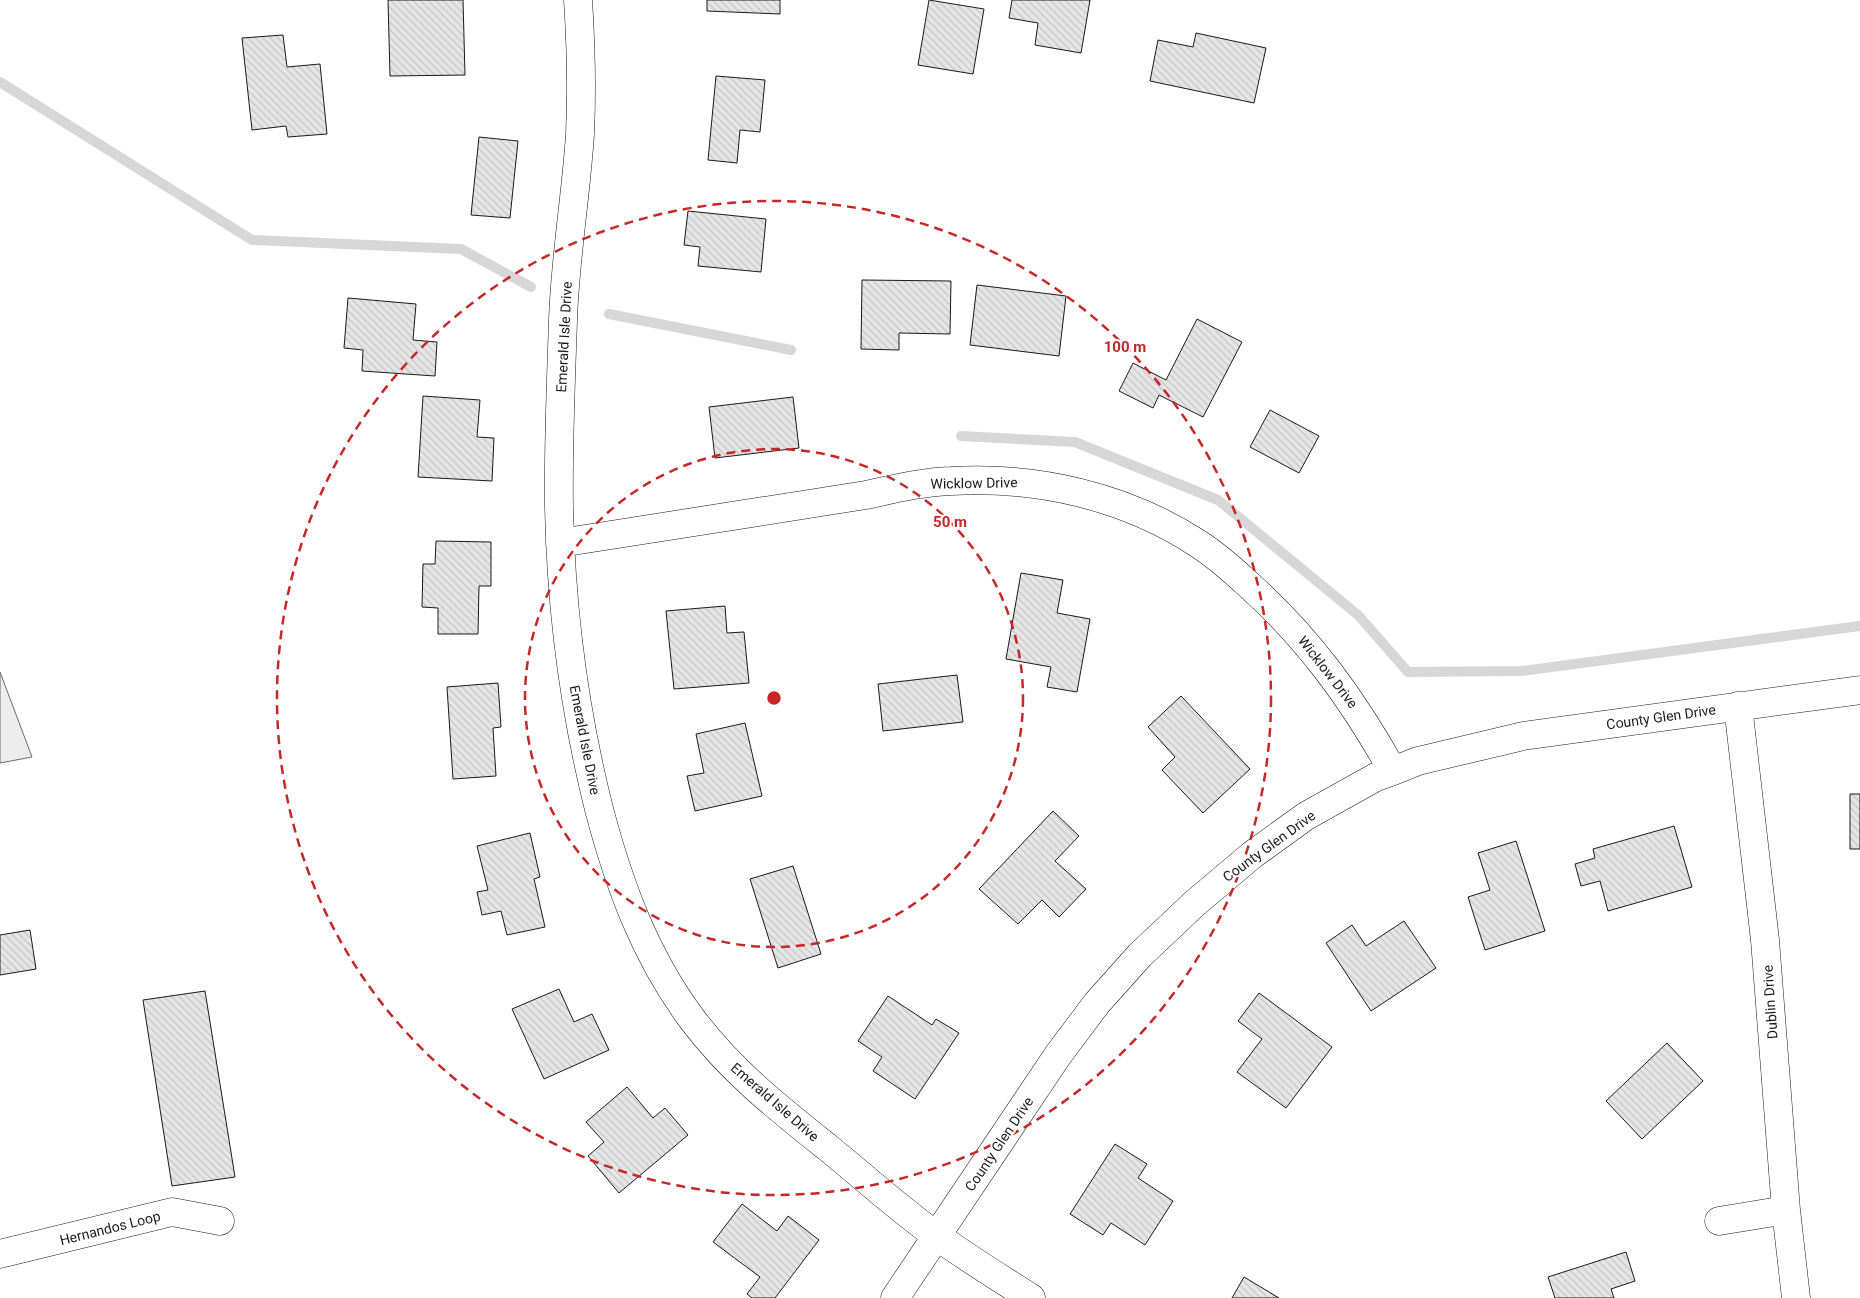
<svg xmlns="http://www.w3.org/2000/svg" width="1860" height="1298" font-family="Roboto,sans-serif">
<defs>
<pattern id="building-back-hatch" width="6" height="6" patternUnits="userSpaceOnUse" patternTransform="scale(1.25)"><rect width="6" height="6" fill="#e6e6e6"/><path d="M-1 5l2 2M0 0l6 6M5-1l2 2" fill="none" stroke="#c5c5c5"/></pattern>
</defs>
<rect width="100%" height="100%" fill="#fff"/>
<!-- built -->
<path fill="#ededed" stroke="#6a6a6a" d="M0,672L32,757L0,763Z"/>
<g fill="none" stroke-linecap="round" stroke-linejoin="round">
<!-- stream -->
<path stroke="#d7d7d7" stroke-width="10" d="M0,82L252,240L461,249L531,287
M609,314L791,350
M961,436L1075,442L1218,500L1358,615L1408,672L1522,671L1860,626"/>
</g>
<!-- building -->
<path fill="url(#building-back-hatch)" stroke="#1a1a1a" d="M388,0H463L465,75L390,76Z
M707,0H780V14L707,11Z
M929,0L984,9L973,74L918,65Z
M1012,0H1090L1081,53L1035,45L1038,23L1009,18Z
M1196,33L1266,48L1254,103L1150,81L1158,40L1193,47Z
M283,35L287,67L320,64L327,134L288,137L286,126L252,130L242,38Z
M716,76L765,80L760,132L740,130L737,163L708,160Z
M479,137L518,141L510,218L471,215Z
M688,211L766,219L761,272L698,266L700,247L684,245Z
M862,280L951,281L950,334L899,333V350L861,349Z
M977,285L1066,296L1059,356L970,345Z
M348,298L416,304L413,340L437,342L435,376L362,371L363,350L344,348Z
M1197,319L1242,342L1203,417L1159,395L1153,408L1119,391L1133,363L1166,380Z
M423,396L480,400L477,437L494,438L492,481L418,477Z
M793,397L799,448L715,458L709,407Z
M1270,410L1319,436L1299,473L1250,447Z
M436,541L491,542V586H479L478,634H438V608L422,607L423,564H435Z
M1021,573L1063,580L1057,613L1090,619L1077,692L1047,687L1051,667L1006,659Z
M725,606L727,633L744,632L749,683L674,689L666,611Z
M957,675L963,722L883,731L878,684Z
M498,683L501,727L493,728L496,776L453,779L447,687Z
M1181,696L1250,769L1203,813L1162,770L1175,757L1148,727Z
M745,723L762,796L695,811L687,776L704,773L696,734Z
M1850,794H1860V849H1850Z
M1053,811L1079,836L1055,861L1086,889L1059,917L1042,900L1018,924L979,889Z
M1674,826L1692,887L1608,911L1600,881L1581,886L1575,864L1595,858L1593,849Z
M530,833L540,877L534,879L545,927L507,935L501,911L482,915L477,892L488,890L477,846Z
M1516,841L1545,931L1485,950L1468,897L1490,890L1478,853Z
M793,866L821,954L778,968L750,879Z
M1404,921L1436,968L1371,1011L1326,943L1352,925L1366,946Z
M30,930L36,969L0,975V935Z
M559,989L574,1022L592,1014L609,1050L544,1079L512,1009Z
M205,991L235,1177L172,1186L143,1000Z
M1259,993L1332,1047L1286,1108L1237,1072L1262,1039L1238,1021Z
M888,996L932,1025L936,1019L959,1033L915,1099L873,1071L882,1057L858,1041Z
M1667,1043L1703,1081L1642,1139L1606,1101Z
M627,1087L653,1118L665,1108L688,1135L619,1193L588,1156L604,1142L586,1122Z
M1115,1144L1147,1164L1138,1178L1173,1201L1145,1245L1111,1223L1103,1235L1070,1214Z
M742,1204L777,1231L788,1216L819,1240L775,1298H752L747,1294L760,1277L713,1242Z
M1626,1252L1635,1281L1611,1289L1614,1298H1555L1548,1277Z
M1244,1277L1279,1298H1232Z"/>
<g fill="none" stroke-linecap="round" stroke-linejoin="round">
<!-- minor casing -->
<g stroke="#1a1a1a" stroke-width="29">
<path id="minor" d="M578,0C581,45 582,89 580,134C576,196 565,258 563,320C561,382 558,445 559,507C561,608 574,710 599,809C619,885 645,956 692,1019C730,1070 778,1108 827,1147C864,1177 899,1209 937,1236C967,1258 1000,1278 1031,1298
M560,543L866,495C894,489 922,482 951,481C1036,476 1125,496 1197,543C1216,555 1234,571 1250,586C1310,640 1353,700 1393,771
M1738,706L1765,940L1786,1210L1796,1298
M1719,1221L1786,1210
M0,1254L172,1212L220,1221
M895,1298L1058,1055L1097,1003L1140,955L1194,904L1252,855L1306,816L1376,777L1393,771L1418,761L1523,736L1860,690"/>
</g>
<!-- minor -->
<use href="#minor" stroke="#fff" stroke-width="28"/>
</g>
<!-- distance rings -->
<g fill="none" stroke="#c62828" stroke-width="2.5" stroke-dasharray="9 6">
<circle cx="774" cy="698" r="249"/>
<circle cx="774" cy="698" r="497"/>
</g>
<g text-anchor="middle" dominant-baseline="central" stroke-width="4" stroke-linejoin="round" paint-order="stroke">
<!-- street labels -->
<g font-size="14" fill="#1a1a1a" stroke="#fff">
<text transform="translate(564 337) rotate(-87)">Emerald Isle Drive</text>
<text transform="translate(974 483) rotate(-1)">Wicklow Drive</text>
<text transform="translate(1328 672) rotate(52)">Wicklow Drive</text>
<text transform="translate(1661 717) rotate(-8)">County Glen Drive</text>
<text transform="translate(585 740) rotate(79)">Emerald Isle Drive</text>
<text transform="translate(1269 846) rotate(-36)">County Glen Drive</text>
<text transform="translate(1770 1002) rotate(-94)">Dublin Drive</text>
<text transform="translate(775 1102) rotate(41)">Emerald Isle Drive</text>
<text transform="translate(999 1144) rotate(-56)">County Glen Drive</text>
<text transform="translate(110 1228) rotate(-14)">Hernandos Loop</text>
</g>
</g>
<circle cx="774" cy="698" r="8" fill="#c62828" stroke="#fff" stroke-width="2.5"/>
<g font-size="15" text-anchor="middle" font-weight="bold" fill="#c62828" stroke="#fff" stroke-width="4" stroke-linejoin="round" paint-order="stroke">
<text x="1125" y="352">100 m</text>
<text x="950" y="527">50 m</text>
</g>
</svg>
